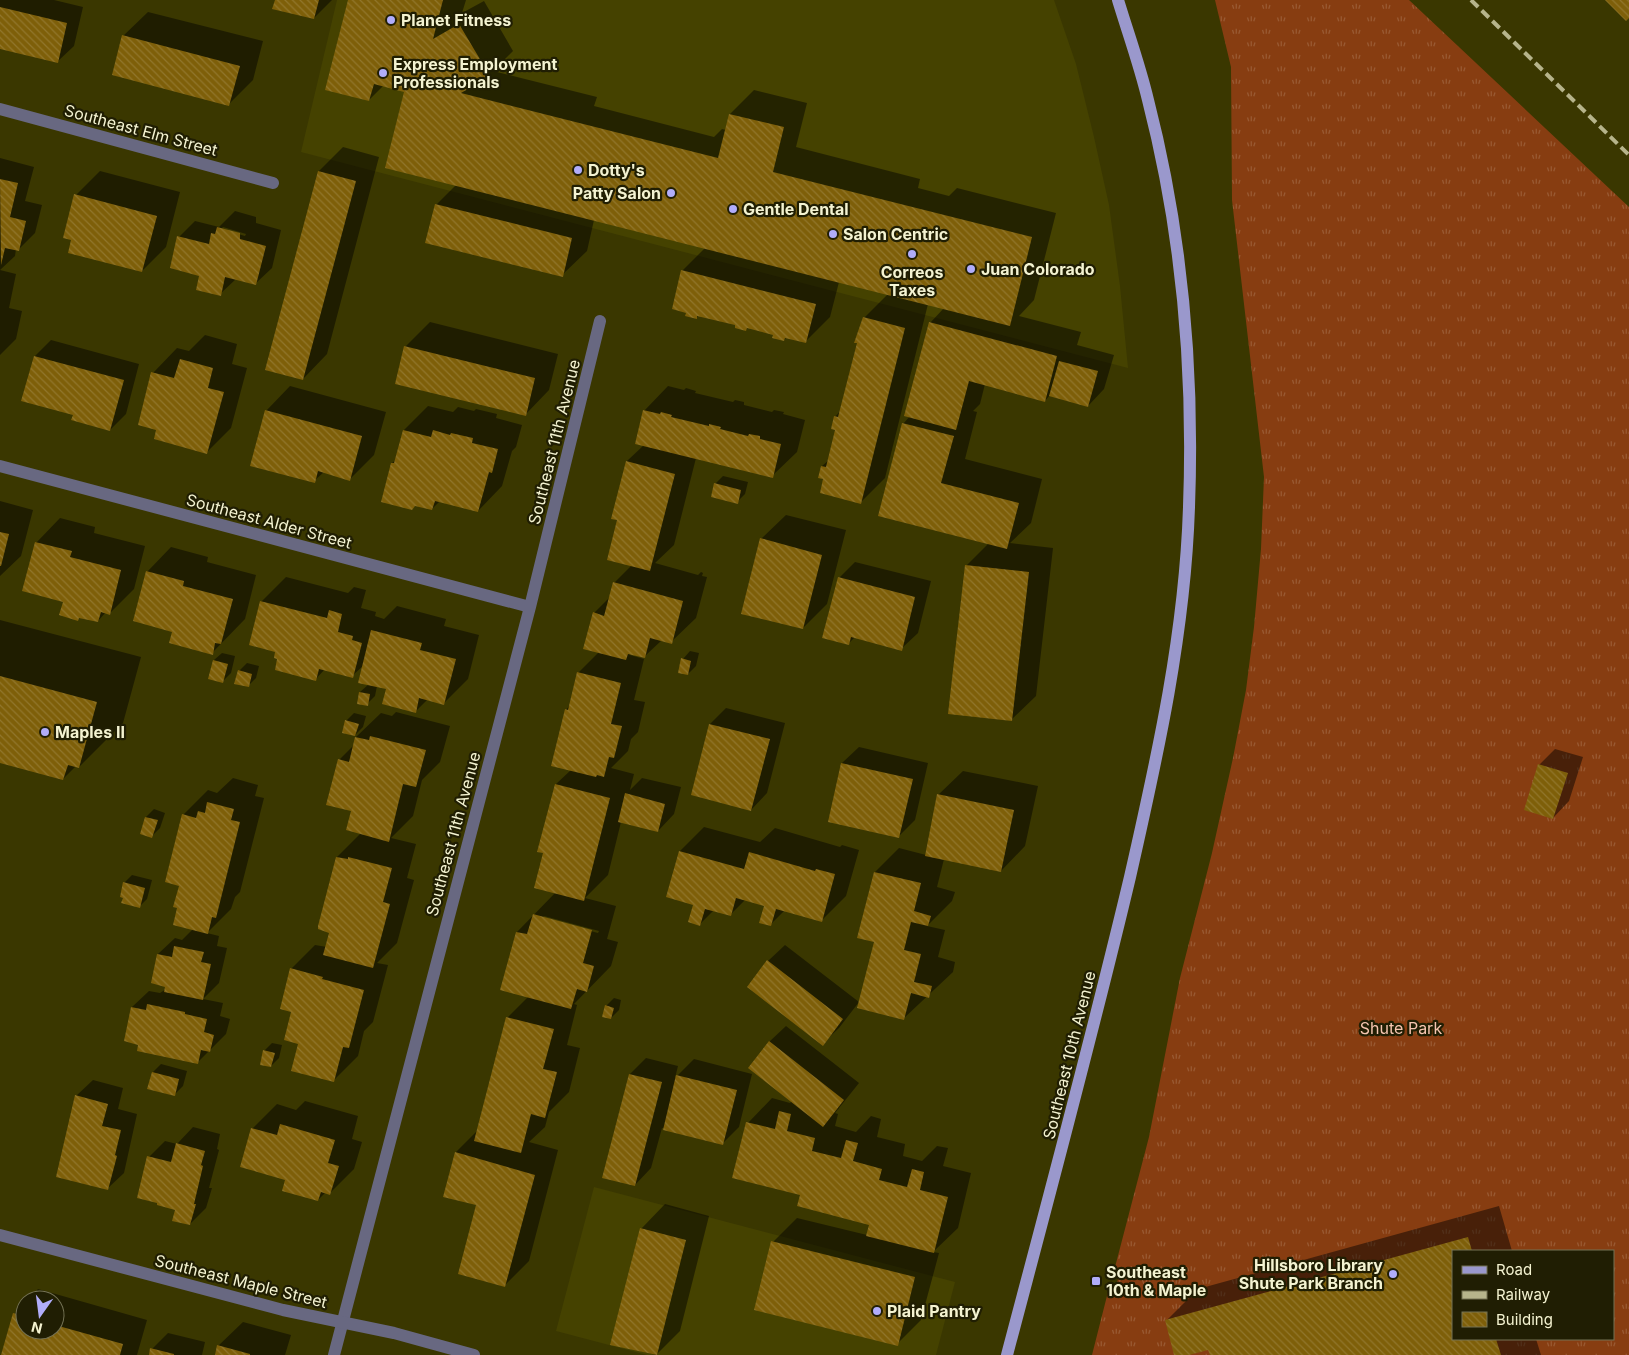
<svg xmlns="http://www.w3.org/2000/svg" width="1629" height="1355" font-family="Inter,sans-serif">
<defs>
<pattern id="grass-tufts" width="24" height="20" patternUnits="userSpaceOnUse" patternTransform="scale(1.25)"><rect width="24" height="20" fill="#873d11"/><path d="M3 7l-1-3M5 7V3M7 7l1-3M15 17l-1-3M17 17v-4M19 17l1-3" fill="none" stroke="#995a33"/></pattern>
<pattern id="building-back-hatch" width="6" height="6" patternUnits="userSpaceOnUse" patternTransform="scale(1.25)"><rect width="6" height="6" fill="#7e5f09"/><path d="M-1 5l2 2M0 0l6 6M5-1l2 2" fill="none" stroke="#91762c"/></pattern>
</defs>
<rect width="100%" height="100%" fill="#3a3700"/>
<!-- built -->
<path fill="#454200" d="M337,0H1054L1076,64L1094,137L1109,205L1120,286L1128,368L301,152Z
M594,1187L955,1282L936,1355H647L556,1331Z"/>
<!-- grass -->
<path fill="url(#grass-tufts)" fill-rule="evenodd" d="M1215,0H1409L1629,207V1355H1092L1109,1288L1115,1289L1120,1273L1114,1271L1149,1137L1180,978L1212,853L1233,758L1246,690L1254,627L1261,549L1264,477L1232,200L1231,67ZM1453,1251H1613V1339H1453Z"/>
<!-- shadow -->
<path fill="#0007" fill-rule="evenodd" d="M0,0H54L83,7L74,46L57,62L0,48Z
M276,0H332L314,18Z
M350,0H466L462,13L484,1L513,51L493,71L597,97L594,106L714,137L722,129L726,130L730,114L754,90L807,103L796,147L920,179L918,188L949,196L957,188L1056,213L1034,300L1019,316L1081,332L1077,345L1114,355L1104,389L1088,406L1050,395L1045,401L985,384L980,404L973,411L977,412L965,459L1042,479L1031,523L1010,543L1053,548L1036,696L1011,720L966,566L989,543L879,515L903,424L910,416L930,323L944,308L928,304L885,478L861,502L824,478L822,466L829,460L837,429L835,417L841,410L864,318L888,294L839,282L830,317L806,341L787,337L784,340L775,334L748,327L746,330L737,324L699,315L696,318L682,271L705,248L594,220L587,251L562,275L436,205L456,185L406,91L384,85L369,100Z
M148,12L263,41L253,80L229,104L123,36Z
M343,147L379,157L327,354L303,379L319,171Z
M0,158L34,167L25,201L42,205L35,233L18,250L16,249L15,256L0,270L16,274L9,308L22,311L16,339L0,355Z
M100,171L180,192L166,247L142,271L73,239L76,195Z
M235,211L256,217V223L281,230L272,268L255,284L236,279L220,294L201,275L179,237L195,221L219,227ZM223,227L246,234L245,236L221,229Z
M430,322L558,354L549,390L525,415L405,347Z
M205,335L237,344L232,364L247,368L231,428L207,452L157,429L153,373L177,348L189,351Z
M51,340L139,364L126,414L110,430L35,356Z
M290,386L386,412L374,455L350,479L324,472L314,481L266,411Z
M668,386L684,390L686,388L696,391L695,393L733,402L735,400L744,402V405L772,412L774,410L784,412L783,414L805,420L797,452L772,476L696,458L674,545L655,563L698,575L701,572L703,573L702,576L707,577L696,618L671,642L662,640L645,656L632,653L630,655L644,659L634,700L645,702L638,732L631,739L628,751L611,768L634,774L630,790L642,778L681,787L674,814L658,831L621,822L608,875L585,898L616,906L607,939L618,942L611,966L574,1004L577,1005L567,1045L580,1048L569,1092L549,1112L545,1127L529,1142L558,1150L529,1261L505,1285L477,1204L456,1152L478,1130L507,1018L528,997L517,932L556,892L545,852L556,784L571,770L566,710L570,705L578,673L599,652L594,613L610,597L614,583L632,565L619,519L627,461L644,445V411ZM544,916L599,931L598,933L542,918Z
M428,406L453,412L458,407L474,411L476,409L497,414L496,418L522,425L516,447L512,451L502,486L478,511L440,501L432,509L392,463L397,459L404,430Z
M723,476L748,482L745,494L737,502L715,484Z
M0,501L33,510L21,556L0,576Z
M786,515L846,530L827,604L803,628L761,539Z
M60,518L95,527L94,533L145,546L134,589L110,613L106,612L98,621L81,617L78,619L64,601L36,543Z
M171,547L208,557L207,562L256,575L245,619L212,653L173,631L147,572Z
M855,562L931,581L918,633L901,649L855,637L849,643L839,578Z
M286,577L348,593L354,587L366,590L361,608L376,612L375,616L384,619L397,606L446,619L444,626L479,635L468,679L443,704L428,699L415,712L387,689L377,686L375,696L367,704L360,692L369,684L364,665L352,676L325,669L315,680L279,658L261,602Z
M0,620L141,657L123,723L79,767L76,766L63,779L0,762Z
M690,651L699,653L696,666L688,674L683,659Z
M222,653L235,656L231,673L223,681L214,660Z
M247,663L259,666L256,678L248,686L239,671Z
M726,708L785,723L767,793L751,810L692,794L710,724Z
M396,712L450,726L440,762L422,780L413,816L391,838L416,844L407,878L414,880L397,943L377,963L388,965L373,1022L364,1031L358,1056L334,1080L299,1043L293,1011L291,969L315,945L327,947L331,932L319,928L337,857L361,833L352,810L339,760L355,744L356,737L381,713L392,716Z
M354,713L366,716L363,727L355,735L346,721Z
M859,747L928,763L915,820L899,836L842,763Z
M1555,749L1583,757L1569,801L1553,818L1539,765Z
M963,771L1038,786L1025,846L1001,871L944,859L937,887L955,892L952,901L927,926L945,930L938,957L955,962L953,972L903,1019L875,941V872L899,848L926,855L938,795Z
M233,778L258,785L255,796L264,798L240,892L235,897L231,909L207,933L219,936L217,946L227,948L219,983L203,999L223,1003L220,1016L230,1019L226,1034L197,1063L125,1040L132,1007L149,991L160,993L166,989L158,954L175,938L182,940L193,929L178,907L180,885L166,881L184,814L208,790L217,793Z
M154,809L165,813L160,828L152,836L146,817Z
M704,827L760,842L775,828L840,847L842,845L859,850L846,896L821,921L785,910L770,925L766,905L746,899L731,914L714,910L700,924L694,904L667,896L680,851Z
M132,875L152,880L147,899L139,907L124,883Z
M785,945L859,1002L839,1028L822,1044L749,987L768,961Z
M614,998L621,1000L619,1010L611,1018L606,1006Z
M786,1026L859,1083L835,1113L838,1114L835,1126L856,1132L871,1116L881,1119L877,1137L905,1144L903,1156L922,1161L937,1146L948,1148L943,1166L971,1173L958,1228L933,1252L939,1253L921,1320L897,1344L773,1242L797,1218L867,1235L870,1224L802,1194L748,1123L772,1098L790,1103L792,1101L769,1042Z
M272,1043L282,1045L279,1058L271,1066L264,1051Z
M646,1058L678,1066L675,1078L694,1059L752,1074L739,1127L723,1143L662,1128L651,1168L635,1185L604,1177L630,1074Z
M161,1064L187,1071L183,1086L175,1094L153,1072Z
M93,1080L123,1088L118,1109L137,1114L124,1173L107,1189L76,1096Z
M305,1101L358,1116L352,1139L362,1142L354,1169L330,1193L326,1192L318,1200L287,1179L252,1129L277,1104L296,1110Z
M193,1127L220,1134L217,1149L219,1150L209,1188H212L206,1208L190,1224L176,1209L149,1157L165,1141L177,1144Z
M665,1204L709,1216L680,1331L656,1355L612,1344L641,1229Z
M1499,1206L1512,1251H1453V1339H1536L1541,1355H1211L1209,1348L1185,1355H1175L1166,1321L1198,1289Z
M38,1289L147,1320L137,1355H2L14,1314L25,1303V1330H55V1300H28Z
M243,1322L291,1335L285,1355H216L218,1346Z
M168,1333L205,1342L202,1355H150L152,1349Z"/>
<!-- building -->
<path fill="url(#building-back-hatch)" d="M275,0H319L314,19L272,9Z
M348,0H443L433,39L459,24L490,76L461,93L718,158L729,114L784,127L773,172L1032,237L1010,326L385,168L404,92L374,84L369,101L325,90Z
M1605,0H1629V18L1626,21Z
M0,7L67,23L58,63L0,49Z
M122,35L240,66L229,106L112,75Z
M318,171L356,181L303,380L265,370Z
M0,179L18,183L10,217L26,221L19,251L5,248L1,265Z
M74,194L157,216L142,272L68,253L71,240L63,238Z
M435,204L572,238L563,277L425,243Z
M217,227L240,233V239L266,246L256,285L225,277L221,296L196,290L199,276L170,268L177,236L209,244L211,233L215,234Z
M681,270L816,304L806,343L785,338L784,341L772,338L773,335L747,328L746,331L735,328V325L697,316V319L685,316L686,313L672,309Z
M863,317L905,328L861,504L820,493L823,479L818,478L821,466L826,467L835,430L831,429L834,416L838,417L857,343H854Z
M929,322L1057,356L1045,402L969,381L956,430L904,416Z
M404,346L535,378L526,416L395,384Z
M34,356L124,380L110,431L71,420L73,415L21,401Z
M180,359L213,368L208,388L224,392L207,454L154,439L156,430L138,425L151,372L174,378Z
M1059,361L1098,371L1088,407L1049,396Z
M265,410L362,436L350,481L318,471L315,483L250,466Z
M643,410L660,414L661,412L672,415L671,417L709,426V424L721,427L720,429L748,436L749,434L760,436V439L781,444L773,478L635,444Z
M902,423L954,436L941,483L1019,503L1007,549L878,516Z
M403,430L431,437L433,430L450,435L451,433L473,438L472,443L498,449L492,473L489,472L478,512L435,501L432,510L415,506L412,510L381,502L391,463H394Z
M626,461L675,474L650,571L607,560L617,520L611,519Z
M714,483L741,490L738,504L711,497Z
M0,532L9,534L1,566H0Z
M760,538L822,555L803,629L741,614Z
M35,542L72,551L70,557L121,570L110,615L101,612L98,622L79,618L78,621L59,615L63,602L22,591Z
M965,565L1029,572L1012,721L948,714Z
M146,571L184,581L183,586L233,599L221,644L215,643L213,655L169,643L172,632L133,621Z
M838,577L915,597L902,651L851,637L849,645L822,638Z
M613,582L683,601L672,644L650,638L645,658L628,654L626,660L583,649L593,612L604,616Z
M260,601L327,618L329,610L342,614L338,632L353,636L352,640L362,643L353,678L319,669L316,681L275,670L277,659L274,658L275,652L249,645Z
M371,630L422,643L420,650L456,659L444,705L419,698L416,713L382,704L386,689L358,683Z
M681,658L691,661L688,675L678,673Z
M213,660L228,664L223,683L208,679Z
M238,670L252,674L249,687L234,684Z
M577,672L621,683L611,724L622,726L614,758L609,757L604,777L597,775L596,777L551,766L565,709L568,710Z
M0,676L97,702L79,768L68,765L63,780L0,763Z
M359,692L370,694L368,706L357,704Z
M345,720L359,724L355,736L342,733Z
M709,724L770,739L751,811L691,795Z
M370,736L426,750L416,787L403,784L389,842L346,830L351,811L326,805L338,759L349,762L355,737L369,740Z
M841,763L913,779L899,838L828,822Z
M1538,764L1568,773L1553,819L1524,810Z
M555,784L610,798L584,901L534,888L543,853L537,852Z
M625,793L665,804L658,832L618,822Z
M937,794L1014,810L1001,872L925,856Z
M207,802L234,809L231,820L240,822L216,918L212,917L208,934L173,925L177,908L173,907L179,886L165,882L182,814L196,818L198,811L205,813Z
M145,817L158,820L152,838L140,834Z
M679,851L744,869L749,852L815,871L816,869L835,874L822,922L776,909L771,926L759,923L764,906L736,898L731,916L705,909L700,926L688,922L693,905L666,897Z
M336,857L348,859V857L392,868L383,902L390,904L373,968L323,955L329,933L318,929V926Z
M874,872L921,883L914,911L931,916L928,926L911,922L904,950L921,954L914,982L932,986L929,998L911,993L904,1020L857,1008L874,942L857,938Z
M123,882L145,888L140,908L121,903L123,898L120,897Z
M533,914L592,930L583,963L594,966L587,992L577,989L571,1009L500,990L516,932L527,934Z
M174,946L204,952L201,962L211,964L203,1000L164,992L165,987L151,983L157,954L172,957Z
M767,960L843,1019L823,1046L747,987Z
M290,968L323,977L322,979L364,990L349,1048L343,1047L334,1082L291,1071L298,1044L284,1040L291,1012L280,1009Z
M147,1004L185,1012V1014L207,1019L204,1032L214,1035L210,1052L201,1050L198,1064L137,1051L138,1045L124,1041L131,1007L146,1010Z
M605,1005L614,1008L611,1019L602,1017Z
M506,1017L554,1029L543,1069L557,1072L545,1118L531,1114L521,1153L474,1141Z
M769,1041L844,1100L823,1127L748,1068Z
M263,1050L275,1053L271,1067L260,1065Z
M152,1072L179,1079L175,1096L147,1089Z
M629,1074L662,1082L635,1186L602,1178Z
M676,1075L737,1090L723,1145L663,1130Z
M75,1095L108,1104L102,1126L121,1130L115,1155L117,1156L108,1190L56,1177Z
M779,1111L791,1114L787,1131L815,1138L812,1151L841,1158L846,1140L858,1143L853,1161L882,1169L879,1180L907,1187L912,1169L924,1172L920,1190L948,1197L934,1253L866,1236L869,1225L797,1206L800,1195L732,1178L746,1122L775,1129Z
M280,1124L335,1140L328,1163L339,1166L330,1195L321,1192L318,1201L282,1191L285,1180L240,1167L251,1128L277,1135Z
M176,1143L205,1151L201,1165L203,1166L194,1204H196L190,1225L172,1221L175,1210L157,1205V1203L137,1198L147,1156L171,1162Z
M455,1152L535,1175L505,1287L458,1274L476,1205L443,1197Z
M640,1228L686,1240L657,1355L610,1345Z
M1468,1237L1472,1251H1453V1339H1496L1501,1355H1210L1208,1350L1189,1355H1174L1165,1320Z
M771,1241L915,1277L898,1346L754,1310Z
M13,1313L25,1316V1330H55V1325L123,1344L120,1355H1Z
M217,1345L250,1354V1355H215Z
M150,1348L174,1354V1355H149Z"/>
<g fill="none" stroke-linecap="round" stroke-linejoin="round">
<!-- minor -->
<path stroke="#686881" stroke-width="12" d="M0,109L273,183
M0,466L530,607
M334,1355L530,607L600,321"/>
<!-- tertiary -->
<path stroke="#686881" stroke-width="12" d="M0,1235L283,1310L394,1333L474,1355"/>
<!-- primary -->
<path stroke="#9a98cc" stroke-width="12" d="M1007,1355C1049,1196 1092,1037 1130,877C1158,754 1185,633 1189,507C1194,371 1182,232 1148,100C1140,66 1128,33 1118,0"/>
<!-- rail -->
<path stroke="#b6b48b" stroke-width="4" stroke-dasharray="10 5" stroke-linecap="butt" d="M1471,0L1629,155"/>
</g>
<!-- markers -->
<g fill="#b1adfa" stroke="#201e03" stroke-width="2">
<circle cx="391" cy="20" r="5"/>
<circle cx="383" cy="73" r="5"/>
<circle cx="578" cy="170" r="5"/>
<circle cx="671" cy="193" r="5"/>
<circle cx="733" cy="209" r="5"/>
<circle cx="833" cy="234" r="5"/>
<circle cx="912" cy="254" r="5"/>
<circle cx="971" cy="269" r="5"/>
<circle cx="45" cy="732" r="5"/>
<circle cx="1393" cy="1274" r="5"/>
<rect x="1091" y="1276" width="10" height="10" rx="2.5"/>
<circle cx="877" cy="1311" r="5"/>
</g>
<g text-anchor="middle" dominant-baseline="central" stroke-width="4.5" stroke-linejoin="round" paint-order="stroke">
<!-- poi labels -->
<g font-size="16" font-weight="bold" fill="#f4f3d1" stroke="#201e03" text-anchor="start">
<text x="401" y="20">Planet Fitness</text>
<text x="393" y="64">Express Employment<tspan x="393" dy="18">Professionals</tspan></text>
<text x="588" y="170">Dotty's</text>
<text x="661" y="193" text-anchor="end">Patty Salon</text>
<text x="743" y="209">Gentle Dental</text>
<text x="843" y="234">Salon Centric</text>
<text x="981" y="269">Juan Colorado</text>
<text x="912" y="272" text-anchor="middle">Correos<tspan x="912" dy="18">Taxes</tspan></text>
<text x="55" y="732">Maples II</text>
<text x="1383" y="1265" text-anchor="end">Hillsboro Library<tspan x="1383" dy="18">Shute Park Branch</tspan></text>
<text x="1106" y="1272">Southeast<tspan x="1106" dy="18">10th &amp; Maple</tspan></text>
<text x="887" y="1311">Plaid Pantry</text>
</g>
<!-- street labels -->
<g font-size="16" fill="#f4f3d1" stroke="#201e03">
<text transform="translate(141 130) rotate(15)">Southeast Elm Street</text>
<text transform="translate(554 442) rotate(-76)">Southeast 11th Avenue</text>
<text transform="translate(269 521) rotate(15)">Southeast Alder Street</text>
<text transform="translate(453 834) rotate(-75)">Southeast 11th Avenue</text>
<text transform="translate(1069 1055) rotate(-76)">Southeast 10th Avenue</text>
<text transform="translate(241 1281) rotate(14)">Southeast Maple Street</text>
</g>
<!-- park labels -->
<g font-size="16" fill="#f5c5af" stroke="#201e03">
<text x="1401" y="1028">Shute Park</text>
</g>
</g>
<!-- legend -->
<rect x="1452" y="1250" width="162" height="90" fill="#201e03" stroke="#757355"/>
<rect x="1462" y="1266" width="25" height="8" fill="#9a98cc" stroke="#757355"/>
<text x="1496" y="1275" font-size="15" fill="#f4f3d1">Road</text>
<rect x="1462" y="1291" width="25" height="8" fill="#b6b48b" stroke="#757355"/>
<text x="1496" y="1300" font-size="15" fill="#f4f3d1">Railway</text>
<rect x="1462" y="1312" width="25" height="15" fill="url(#building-back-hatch)" stroke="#757355"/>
<text x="1496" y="1325" font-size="15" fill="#f4f3d1">Building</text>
<!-- north arrow -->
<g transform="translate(40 1315) rotate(194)"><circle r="24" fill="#201e03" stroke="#757355"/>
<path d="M0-4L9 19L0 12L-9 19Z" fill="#b1adfa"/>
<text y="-8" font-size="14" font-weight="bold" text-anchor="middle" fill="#f4f3d1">N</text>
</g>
</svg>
